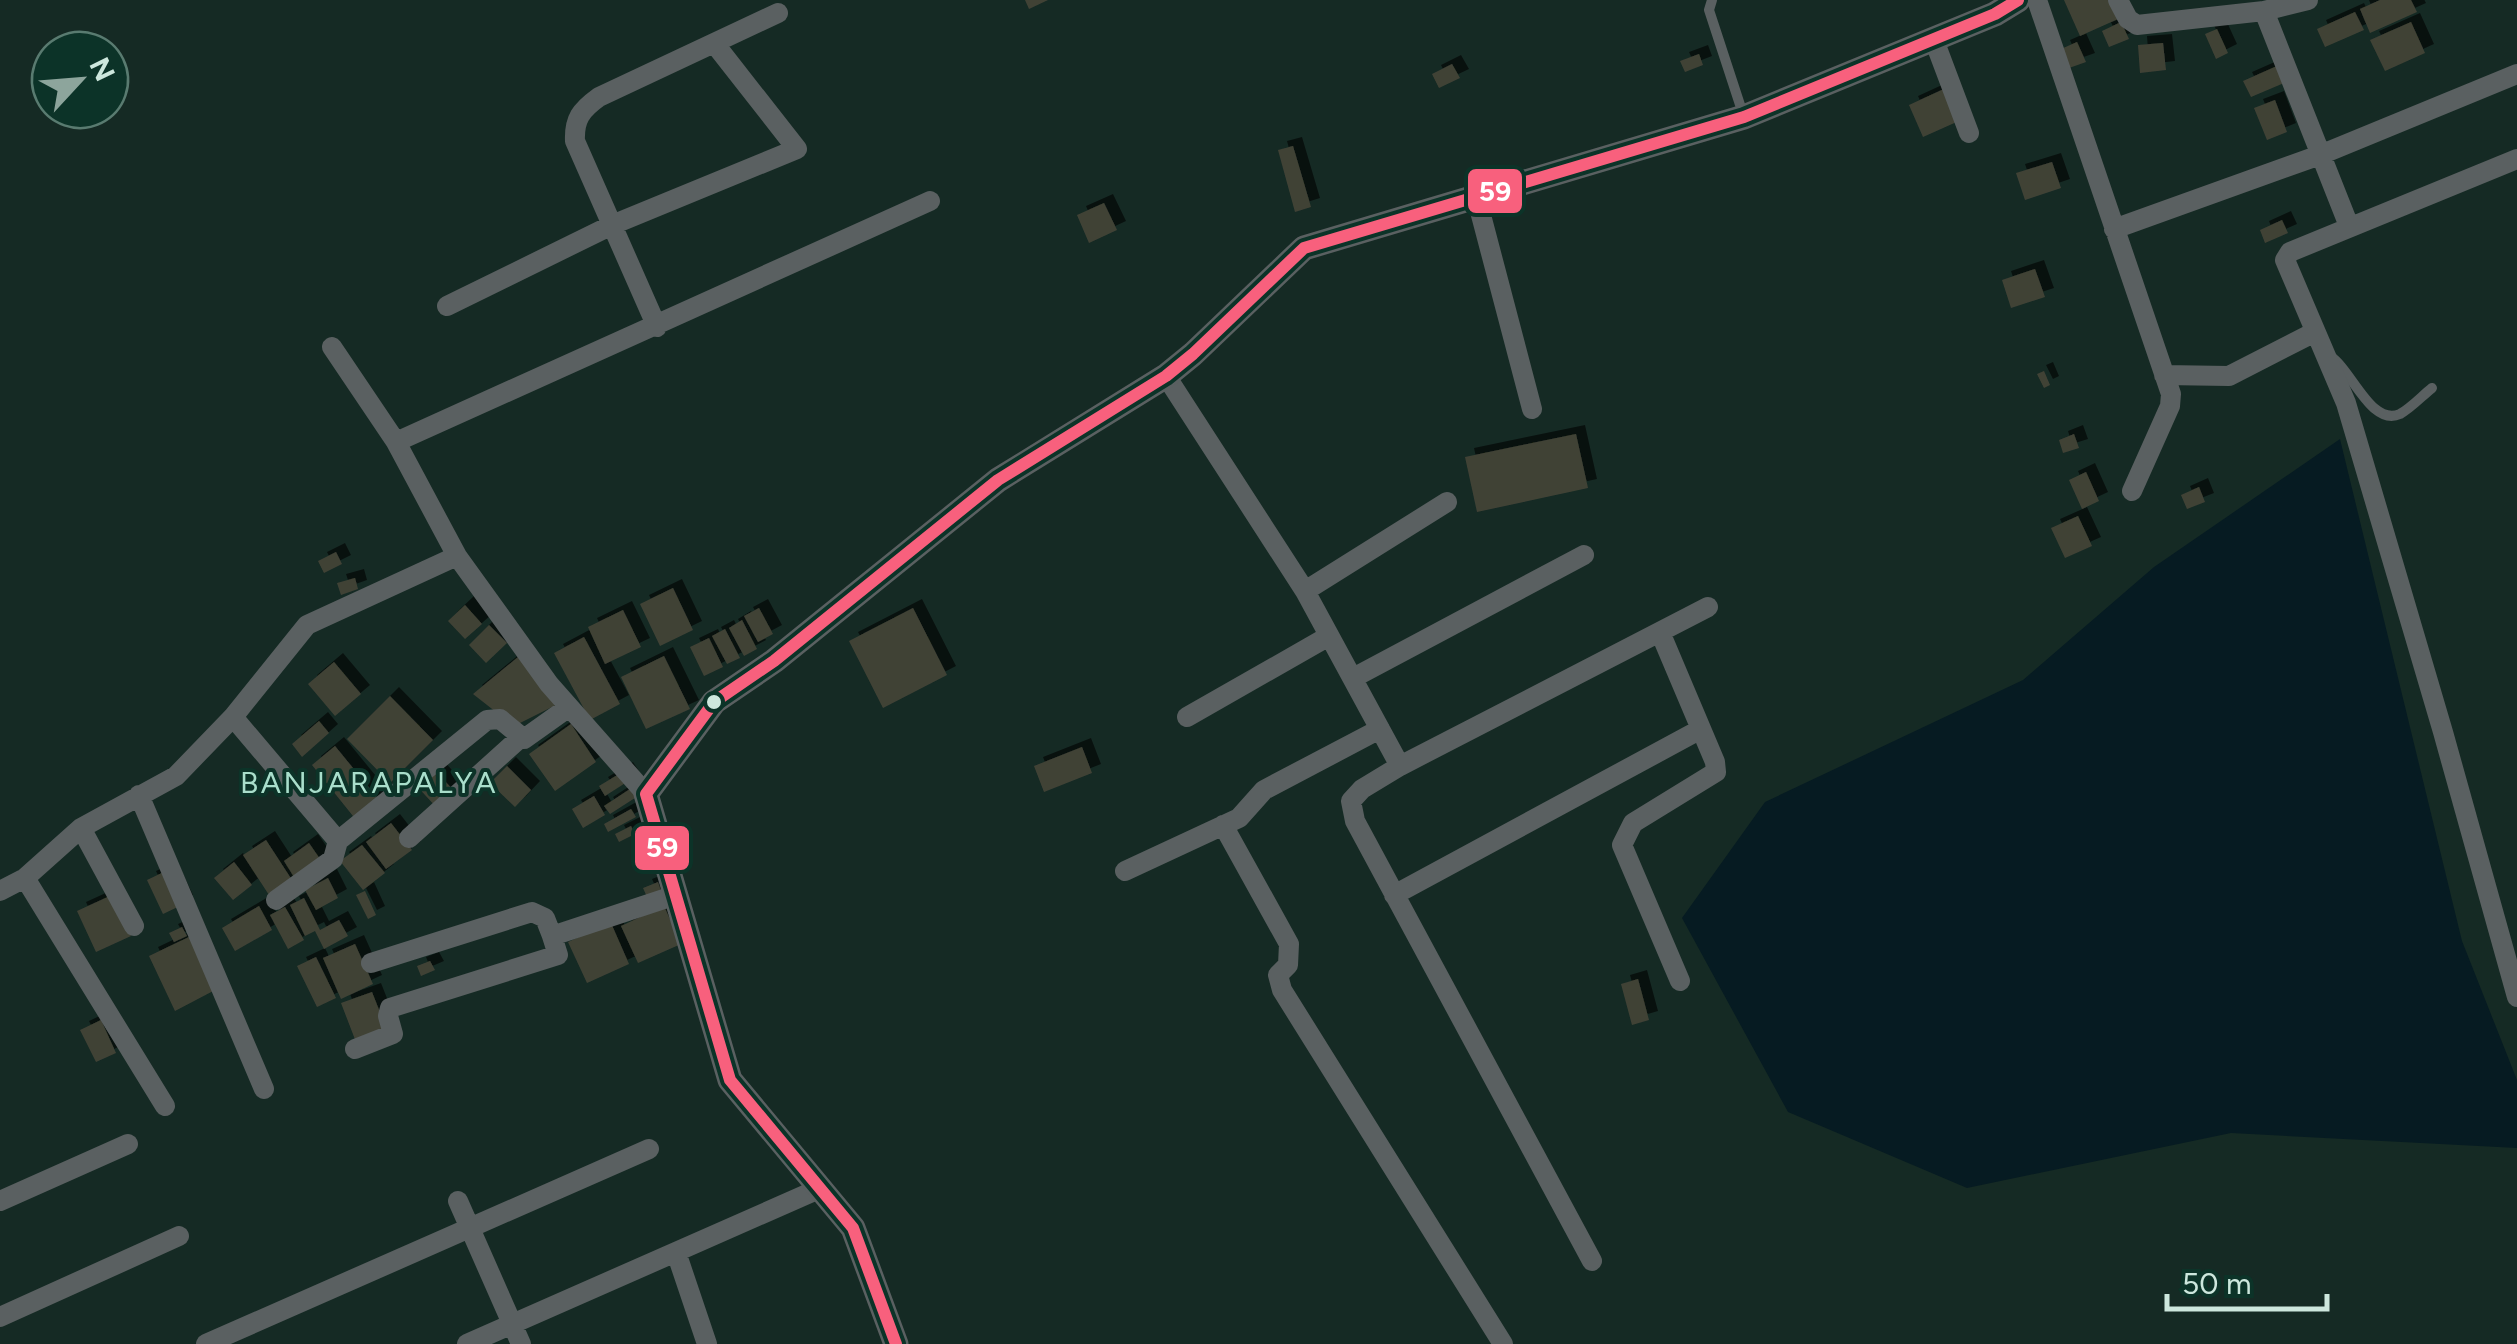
<svg xmlns="http://www.w3.org/2000/svg" width="2517" height="1344" font-family="Figtree,sans-serif">
<defs>
<filter id="shadow"><feDropShadow dx="9" dy="-9" stdDeviation="0" flood-color="#0009"/></filter>
</defs>
<rect width="100%" height="100%" fill="#152a24"/>
<!-- water -->
<path fill="#061b22" d="M2340,439L2462,941L2517,1080V1148L2231,1133L1967,1188L1788,1112L1682,918L1765,802L2023,680L2154,567Z"/>
<!-- building -->
<path fill="#414236" filter="url(#shadow)" d="M1025,0H1048L1029,9Z
M2064,0H2110L2118,19L2080,36Z
M2380,0H2411L2417,12L2370,33L2360,9Z
M2355,12L2364,30L2325,47L2317,29Z
M2121,22L2129,39L2109,47L2102,31Z
M2411,22L2425,53L2385,71L2370,40Z
M2217,29L2228,53L2216,59L2205,34Z
M2077,42L2086,62L2069,68L2061,49Z
M2163,43L2166,70L2140,73L2138,45Z
M1699,54L1703,65L1685,72L1680,61Z
M1452,64L1460,78L1439,88L1432,74Z
M2277,66L2284,83L2251,97L2243,81Z
M1946,88L1961,120L1923,137L1909,105Z
M2275,100L2287,132L2267,140L2254,108Z
M1293,146L1311,207L1295,212L1278,150Z
M2052,162L2061,188L2025,200L2016,173Z
M1104,203L1117,230L1089,243L1077,215Z
M2282,220L2288,233L2265,243L2260,230Z
M2035,269L2045,297L2011,308L2002,280Z
M2044,371L2050,385L2044,388L2037,374Z
M1576,434L1588,488L1477,512L1465,457Z
M2074,434L2079,448L2063,453L2059,440Z
M2086,472L2099,501L2082,509L2069,480Z
M2199,487L2205,502L2187,509L2181,495Z
M2078,516L2092,546L2065,558L2051,528Z
M336,552L342,564L324,573L318,561Z
M355,578L358,589L341,595L337,583Z
M673,588L693,630L660,646L640,604Z
M465,605L482,624L465,639L448,621Z
M759,608L773,634L758,642L744,616Z
M913,608L947,675L883,708L849,641Z
M623,610L641,647L605,664L588,627Z
M742,620L757,649L744,656L729,628Z
M489,625L507,643L486,663L469,645Z
M725,629L740,658L727,664L712,636Z
M584,637L620,704L590,720L554,653Z
M709,638L723,667L704,676L690,647Z
M664,656L690,709L646,729L621,677Z
M518,657L556,705L514,726L473,694Z
M334,662L361,694L335,716L308,684Z
M390,696L433,740L390,783L347,739Z
M319,721L329,733L302,757L292,744Z
M571,724L596,762L555,791L529,754Z
M335,746L380,801L357,821L312,765Z
M1082,747L1092,773L1044,792L1034,766Z
M431,766L455,792L437,808L414,783Z
M507,766L531,790L515,807L490,783Z
M624,771L630,780L605,796L599,786Z
M633,787L638,796L610,814L604,806Z
M594,796L605,815L583,828L572,809Z
M631,809L636,817L608,832L604,824Z
M391,823L412,850L386,869L366,842Z
M631,826L635,834L619,842L615,834Z
M266,840L292,880L269,895L243,855Z
M309,843L320,859L294,877L284,861Z
M362,845L385,873L363,890L340,861Z
M234,862L252,885L233,900L214,878Z
M168,870L184,904L163,914L147,880Z
M328,878L338,898L316,910L305,890Z
M658,882L662,894L648,899L643,888Z
M365,891L376,915L368,919L356,895Z
M112,895L131,936L96,952L77,911Z
M304,898L320,930L339,920L348,936L324,949L315,931L305,936L290,905Z
M259,906L272,930L235,951L222,928Z
M664,906L681,944L638,963L621,926Z
M285,907L304,940L288,949L270,915Z
M611,923L629,964L587,983L568,942Z
M182,927L187,936L174,942L169,933Z
M191,936L215,990L175,1011L149,956Z
M355,944L373,984L341,999L323,958Z
M316,957L336,998L317,1007L297,966Z
M430,961L435,970L421,976L417,966Z
M1638,979L1649,1020L1632,1025L1621,984Z
M372,992L387,1030L356,1042L341,1003Z
M101,1020L116,1053L96,1062L80,1030Z"/>
<g fill="none" stroke-linecap="round" stroke-linejoin="round">
<!-- service -->
<path stroke="#5a6061" stroke-width="10" d="M1712,0L1709,10L1744,117
M2330,356C2352,370 2371,427 2400,414C2411,408 2422,396 2432,388"/>
<!-- minor -->
<path stroke="#5a6061" stroke-width="20" d="M2037,0L2171,394L2170,406L2132,491
M2118,0L2128,19L2137,25L2264,11L2308,0
M2264,11L2349,226
M1934,40L1969,133
M2517,159L2290,252L2285,260L2346,403L2443,732L2517,997
M1476,196L1532,409
M2114,229L2320,155L2517,74
M447,306L612,225L797,149L714,43
M657,327L575,141C574,119 581,110 599,97L778,13
M332,347L396,442L457,556
M2164,375L2229,376L2315,332
M1166,376L1305,591L1400,766
M396,442L930,201
M1305,591L1447,502
M1660,632L1715,762L1716,772L1633,823L1622,845L1680,981
M1353,678L1584,555
M233,717L338,841L487,720L500,719L524,739L569,707
M1187,717L1329,636
M139,795L264,1089
M1223,825L1289,944L1288,965L1278,975L1282,990L1503,1344
M81,828L134,926
M409,838L520,738
M1125,871L1239,818L1264,790L1380,729
M25,878L165,1106
M0,891L25,878L81,828L176,776L233,717L307,625L457,556L549,684L646,794
M1394,895L1701,729
M276,900L333,859L338,841
M371,963L532,912L545,918L552,936
M355,1049L393,1034L388,1016L390,1008L558,955L552,936L676,895
M0,1201L128,1144
M458,1201L521,1344
M676,1252L707,1344
M1592,1261L1355,821L1351,801L1362,789L1400,766L1708,607
M0,1317L179,1236
M206,1344L649,1149
M467,1344L821,1188"/>
<!-- tertiary -->
<path stroke="#5a6061" stroke-width="25" d="M896,1344L853,1228L730,1080L646,794L714,702L774,661L998,480L1166,376L1193,354L1304,248L1744,117L1995,14L2018,0"/>
<!-- bus-1 casing -->
<g stroke="#0c3328" stroke-width="20">
<path id="bus-1" d="M896,1344L853,1228L730,1080L646,794L714,702L774,661L998,480L1166,376L1193,354L1304,248L1744,117L1995,14L2018,0"/>
</g>
<!-- bus-1 -->
<use href="#bus-1" stroke="#f8607d" stroke-width="12"/>
</g>
<!-- markers -->
<circle fill="#cde7dd" stroke="#0c3328" stroke-width="4" cx="714" cy="702" r="9"/>
<g text-anchor="middle" dominant-baseline="central" stroke-width="8" stroke-linejoin="round" paint-order="stroke">
<!-- neighbourhood labels -->
<g font-size="30" letter-spacing="2.5" fill="#a9decb" stroke="#0c3328">
<text x="369" y="782">BANJARAPALYA</text>
</g>
</g>
<g stroke="#0c3328" stroke-width="4">
<rect x="1466" y="167" width="58" height="48" rx="10" fill="#f8607d"/>
<rect x="633" y="824" width="58" height="48" rx="10" fill="#f8607d"/>
</g>
<g font-size="28" text-anchor="middle" font-weight="bold" fill="#fff">
<text x="1495" y="201">59</text>
<text x="662" y="857">59</text>
</g>
<!-- north arrow -->
<g transform="translate(80 80) rotate(64)"><circle r="48" fill="#0c3328" stroke="#597b70" stroke-width="2.5"/>
<path d="M0-8L18 38L0 25L-18 38Z" fill="#8da59c"/>
<text y="-15" font-size="28" font-weight="bold" text-anchor="middle" fill="#cde7dd">N</text>
</g>
<!-- scale -->
<path d="M2167 1294v15h160v-15" fill="none" stroke="#cde7dd" stroke-width="5"/>
<text x="2182" y="1294" font-size="30" fill="#cde7dd" stroke="#0c3328" stroke-width="8" paint-order="stroke">50 m</text>
</svg>
